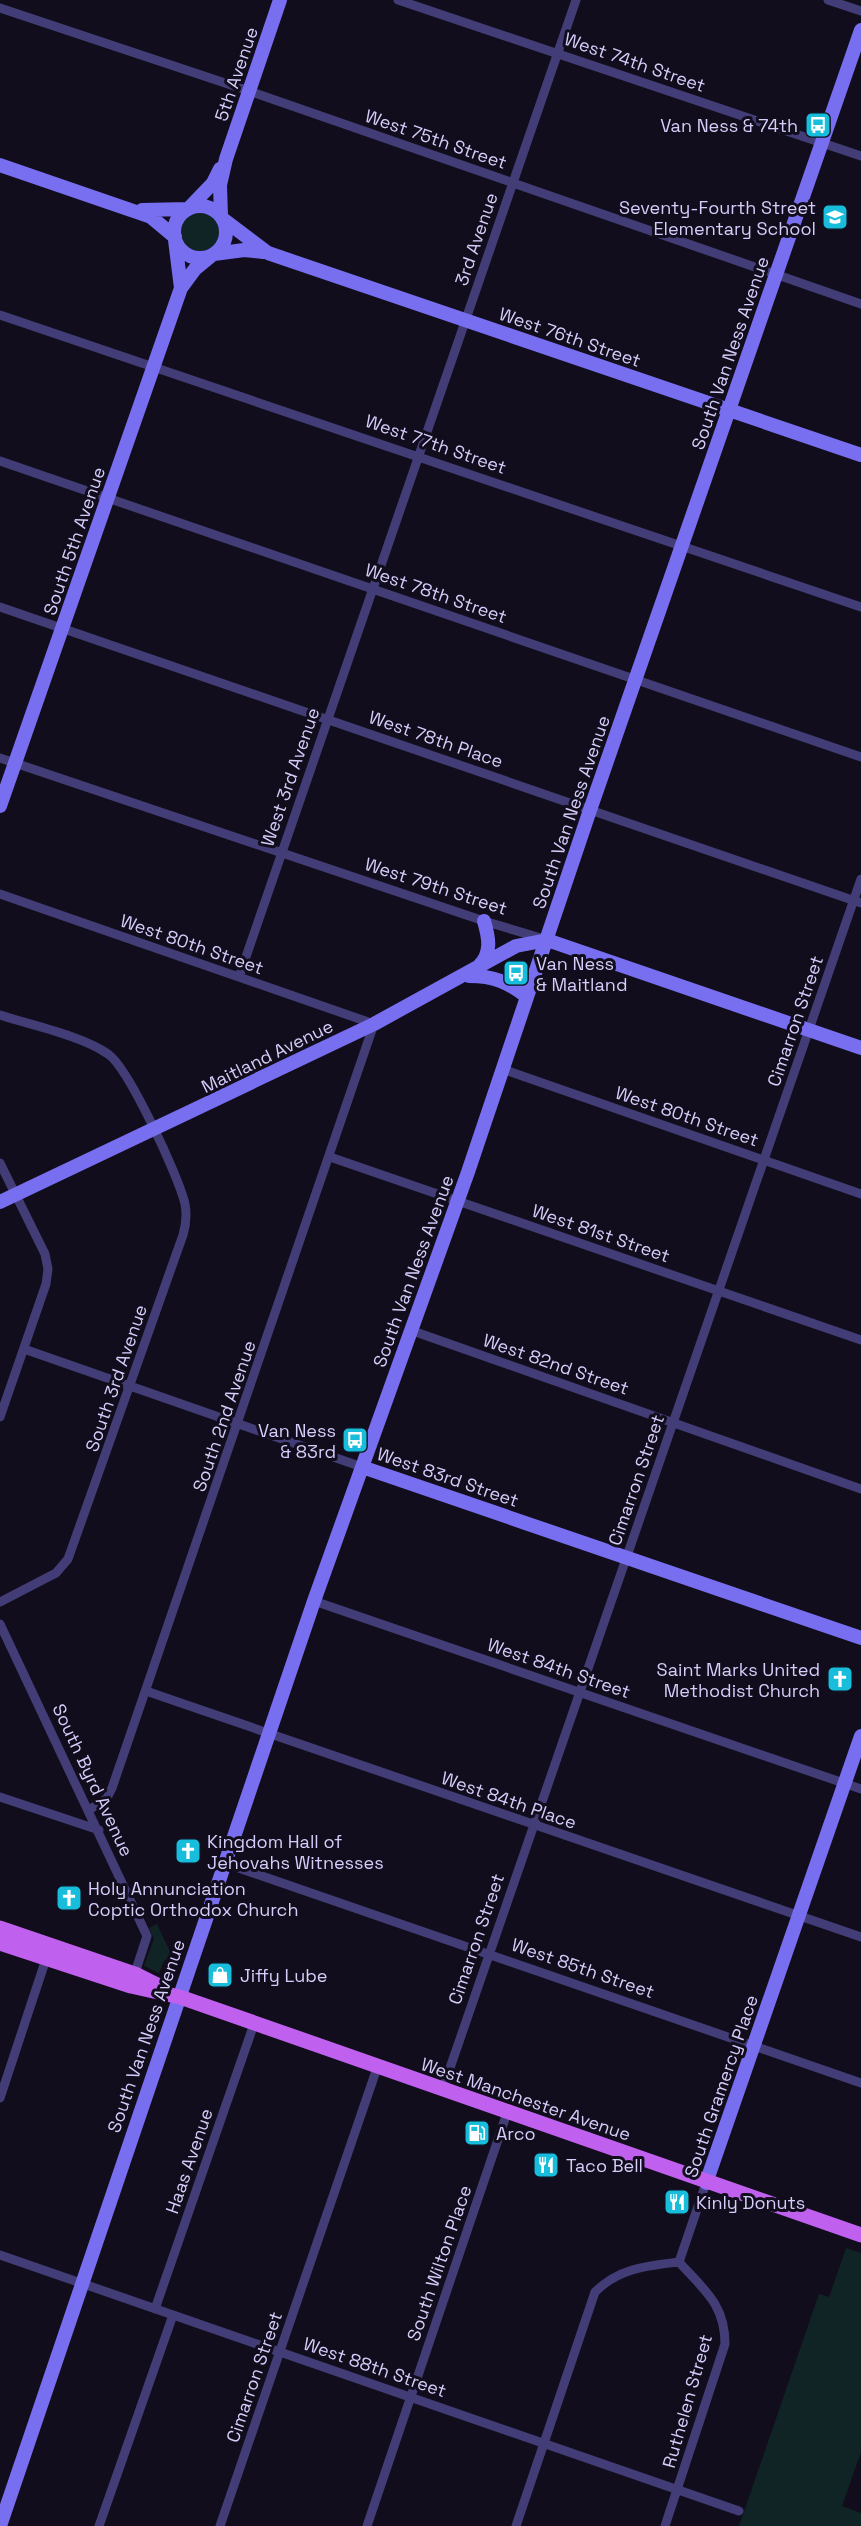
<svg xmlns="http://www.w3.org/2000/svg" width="861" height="2526" font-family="'Space Grotesk',sans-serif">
<rect width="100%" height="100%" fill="#110d1c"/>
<!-- green -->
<path fill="#112425" d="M180 231a20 20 0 1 1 40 0a20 20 0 1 1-40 0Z
M157,1924L172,1956L164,1961L159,1973L144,1966L154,1939L149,1928Z
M846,2248L861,2253V2452L842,2506L861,2513V2526H739L819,2294L829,2297Z"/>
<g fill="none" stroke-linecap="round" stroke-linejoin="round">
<!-- street -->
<path stroke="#423d76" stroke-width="9" d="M398,0L861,156
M828,0L861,11
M0,8L249,91L861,304
M0,315L861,607
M0,461L861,757
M0,607L861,903
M0,758L484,921L544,939
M0,894L374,1024L112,1788L107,1798L89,1810
M239,977L576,0
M0,1015C31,1025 83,1036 108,1054C128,1067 179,1177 185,1204C187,1215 186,1225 183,1235L68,1559L56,1573L0,1602
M502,1069L861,1194
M330,1157L861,1340
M0,1163L45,1254L48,1269L46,1284L0,1417
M410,1330L861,1489
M24,1349L362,1467
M314,1601L861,1789
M0,1624L147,1936L134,1976
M146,1691L861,1937
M0,1797L99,1830
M224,1863L861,2083
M442,2091L861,879
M0,2098L46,1959
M0,2255L739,2511
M679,2262L706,2183
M155,2309L254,2024
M99,2526L173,2315
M220,2526L377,2068
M367,2526L507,2113
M516,2526L595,2292C619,2268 646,2266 679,2262
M665,2526L725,2344C725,2304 704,2290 679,2262"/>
<!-- secondary -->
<path stroke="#786ef0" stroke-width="14" d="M0,165L151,217L175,237
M174 232a26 26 0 1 1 52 0a26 26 0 1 1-52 0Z
M189,208L213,183L220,169
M142,210L188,209
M221,216L220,185L226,159L280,0
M223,219L268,253L861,455
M175,240L181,288
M214,254L244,250L263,252
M0,806L181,288L195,269L212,255
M479,966C492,953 489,938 484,921
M469,976C494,976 508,982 527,997
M0,1202L374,1024L516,946L547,940L861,1048
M362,1467L861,1638
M706,2183L861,1736
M0,2526L314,1601L468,1172L590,810L861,30"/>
<!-- primary -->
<path stroke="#c060ee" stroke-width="15" d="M0,1928L135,1974L161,1987
M0,1943L131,1986L180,1997L861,2235"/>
</g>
<!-- icons -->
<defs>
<g id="bus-square" transform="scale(1.35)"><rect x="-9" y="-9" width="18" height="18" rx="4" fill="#17bddb" stroke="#110d1c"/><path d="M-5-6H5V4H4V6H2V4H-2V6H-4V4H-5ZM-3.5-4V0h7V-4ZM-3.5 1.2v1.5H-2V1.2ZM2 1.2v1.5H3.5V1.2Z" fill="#fff"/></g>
<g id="school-square" transform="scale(1.35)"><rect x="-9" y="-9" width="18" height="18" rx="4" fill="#17bddb" stroke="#110d1c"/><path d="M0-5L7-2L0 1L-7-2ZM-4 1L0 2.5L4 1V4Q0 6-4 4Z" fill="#fff"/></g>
<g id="church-square" transform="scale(1.35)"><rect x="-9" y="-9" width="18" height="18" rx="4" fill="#17bddb" stroke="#110d1c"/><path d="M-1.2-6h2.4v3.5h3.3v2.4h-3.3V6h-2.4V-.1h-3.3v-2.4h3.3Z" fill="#fff"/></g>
<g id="shop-square" transform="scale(1.35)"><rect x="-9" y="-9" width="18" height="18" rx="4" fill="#17bddb" stroke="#110d1c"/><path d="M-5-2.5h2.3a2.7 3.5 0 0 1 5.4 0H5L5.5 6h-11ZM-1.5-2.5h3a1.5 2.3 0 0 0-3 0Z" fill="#fff"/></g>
<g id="fuel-square" transform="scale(1.35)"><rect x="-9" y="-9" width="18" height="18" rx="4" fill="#17bddb" stroke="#110d1c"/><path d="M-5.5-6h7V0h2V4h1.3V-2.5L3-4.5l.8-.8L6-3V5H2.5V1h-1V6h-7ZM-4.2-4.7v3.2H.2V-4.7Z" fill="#fff"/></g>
<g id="restaurant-square" transform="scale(1.35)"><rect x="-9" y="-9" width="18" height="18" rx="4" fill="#17bddb" stroke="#110d1c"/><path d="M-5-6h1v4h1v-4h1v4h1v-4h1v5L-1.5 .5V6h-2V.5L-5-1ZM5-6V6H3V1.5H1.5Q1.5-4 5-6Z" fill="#fff"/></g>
</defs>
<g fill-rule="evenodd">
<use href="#bus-square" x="818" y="125"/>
<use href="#school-square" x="835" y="217"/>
<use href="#bus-square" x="516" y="973"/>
<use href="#bus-square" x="355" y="1440"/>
<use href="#church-square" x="840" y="1679"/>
<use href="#church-square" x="188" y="1851"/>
<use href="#church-square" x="69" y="1898"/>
<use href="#shop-square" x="220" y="1975"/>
<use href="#fuel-square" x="477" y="2133"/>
<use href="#restaurant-square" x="546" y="2165"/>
<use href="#restaurant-square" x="677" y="2202"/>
</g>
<g text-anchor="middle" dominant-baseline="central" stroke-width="6" stroke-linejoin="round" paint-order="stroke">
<!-- street labels -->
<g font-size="18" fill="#d5cdfa" stroke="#110d1c">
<text transform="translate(635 62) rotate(19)">West 74th Street</text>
<text transform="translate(236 74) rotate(-71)">5th Avenue</text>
<text transform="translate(436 139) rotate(19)">West 75th Street</text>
<text transform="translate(476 239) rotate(-71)">3rd Avenue</text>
<text transform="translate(570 337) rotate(19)">West 76th Street</text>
<text transform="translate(730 353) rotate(-71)">South Van Ness Avenue</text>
<text transform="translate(436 444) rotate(19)">West 77th Street</text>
<text transform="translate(74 541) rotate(-71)">South 5th Avenue</text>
<text transform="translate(436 593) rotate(19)">West 78th Street</text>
<text transform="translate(436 739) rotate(19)">West 78th Place</text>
<text transform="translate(290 777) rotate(-71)">West 3rd Avenue</text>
<text transform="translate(571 812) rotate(-71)">South Van Ness Avenue</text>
<text transform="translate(436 886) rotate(18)">West 79th Street</text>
<text transform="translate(192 944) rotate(19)">West 80th Street</text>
<text transform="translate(795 1021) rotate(-71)">Cimarron Street</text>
<text transform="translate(267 1056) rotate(-26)">Maitland Avenue</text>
<text transform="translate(687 1116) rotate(19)">West 80th Street</text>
<text transform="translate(601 1233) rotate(19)">West 81st Street</text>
<text transform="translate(413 1271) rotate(-70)">South Van Ness Avenue</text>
<text transform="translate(556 1364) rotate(19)">West 82nd Street</text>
<text transform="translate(116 1378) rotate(-71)">South 3rd Avenue</text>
<text transform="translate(224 1416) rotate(-71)">South 2nd Avenue</text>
<text transform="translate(448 1477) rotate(19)">West 83rd Street</text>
<text transform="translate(636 1480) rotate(-71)">Cimarron Street</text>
<text transform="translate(559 1668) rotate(19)">West 84th Street</text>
<text transform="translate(93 1780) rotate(65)">South Byrd Avenue</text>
<text transform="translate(509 1800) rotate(19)">West 84th Place</text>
<text transform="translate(476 1939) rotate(-71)">Cimarron Street</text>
<text transform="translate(583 1968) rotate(19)">West 85th Street</text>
<text transform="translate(146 2036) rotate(-71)">South Van Ness Avenue</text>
<text transform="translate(721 2086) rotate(-71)">South Gramercy Place</text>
<text transform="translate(526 2099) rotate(19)">West Manchester Avenue</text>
<text transform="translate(189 2161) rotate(-71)">Haas Avenue</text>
<text transform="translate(439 2263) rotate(-71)">South Wilton Place</text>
<text transform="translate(375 2367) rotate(19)">West 88th Street</text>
<text transform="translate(254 2377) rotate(-71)">Cimarron Street</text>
<text transform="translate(687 2401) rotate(-74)">Ruthelen Street</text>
</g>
<!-- poi labels -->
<g font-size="18" fill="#d5cdfa" stroke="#110d1c" text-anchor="start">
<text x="798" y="125" text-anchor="end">Van Ness &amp; 74th</text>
<text x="816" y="207" text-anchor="end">Seventy-Fourth Street<tspan x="816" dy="21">Elementary School</tspan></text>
<text x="536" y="963">Van Ness<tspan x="536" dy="21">&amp; Maitland</tspan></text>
<text x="336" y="1430" text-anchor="end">Van Ness<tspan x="336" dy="21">&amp; 83rd</tspan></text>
<text x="820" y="1669" text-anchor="end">Saint Marks United<tspan x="820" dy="21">Methodist Church</tspan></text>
<text x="207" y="1841">Kingdom Hall of<tspan x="207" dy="21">Jehovahs Witnesses</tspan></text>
<text x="88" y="1888">Holy Annunciation<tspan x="88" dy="21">Coptic Orthodox Church</tspan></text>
<text x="240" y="1975">Jiffy Lube</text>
<text x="496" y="2133">Arco</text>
<text x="566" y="2165">Taco Bell</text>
<text x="696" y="2202">Kinly Donuts</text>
</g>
</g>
</svg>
